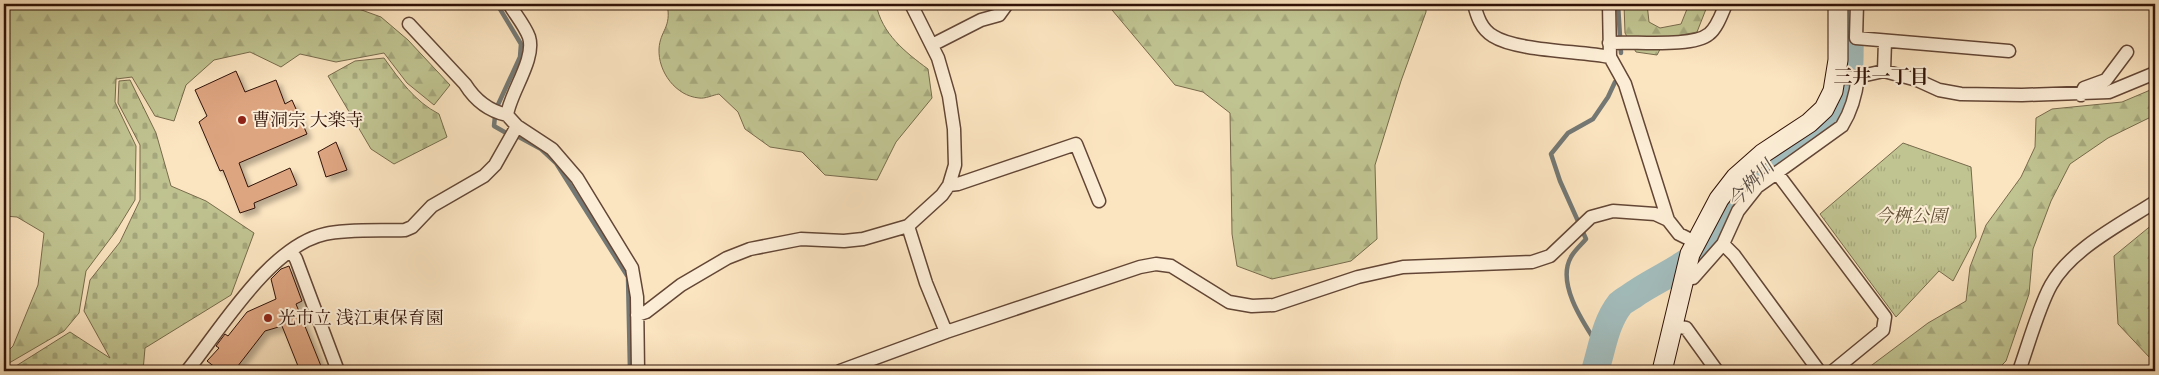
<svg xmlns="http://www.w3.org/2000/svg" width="2159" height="375" font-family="'Libre Bodoni','Noto Serif JP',serif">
<defs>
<pattern id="grass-tufts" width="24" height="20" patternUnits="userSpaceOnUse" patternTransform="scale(1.25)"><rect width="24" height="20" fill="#c0c491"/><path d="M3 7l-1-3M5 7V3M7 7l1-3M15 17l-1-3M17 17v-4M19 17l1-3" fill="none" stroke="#a5a77c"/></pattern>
<pattern id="forest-firs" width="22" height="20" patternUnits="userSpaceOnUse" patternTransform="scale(1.25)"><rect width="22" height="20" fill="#c0c491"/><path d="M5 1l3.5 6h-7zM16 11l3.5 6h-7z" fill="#a5a77c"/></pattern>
<pattern id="cemetery-stones" width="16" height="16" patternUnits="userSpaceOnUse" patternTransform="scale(1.25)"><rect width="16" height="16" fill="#c0c491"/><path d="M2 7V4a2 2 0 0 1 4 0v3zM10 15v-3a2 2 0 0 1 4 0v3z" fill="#a5a77c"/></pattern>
<filter id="shadow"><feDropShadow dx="4.5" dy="4.5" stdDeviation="2.5" flood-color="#0004"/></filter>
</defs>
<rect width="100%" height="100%" fill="#fbe4c0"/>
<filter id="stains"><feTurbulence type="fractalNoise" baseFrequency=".004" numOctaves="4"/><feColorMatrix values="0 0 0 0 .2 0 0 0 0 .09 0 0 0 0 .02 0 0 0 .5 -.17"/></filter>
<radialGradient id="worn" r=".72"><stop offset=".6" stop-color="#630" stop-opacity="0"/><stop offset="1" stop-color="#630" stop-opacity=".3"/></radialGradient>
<!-- grass -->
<path fill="url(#grass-tufts)" stroke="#786b4c" d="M1903,143L1971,167L1976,237L1953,281L1939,271L1896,317L1820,214Z"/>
<!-- forest -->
<path fill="url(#forest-firs)" stroke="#786b4c" d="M4,4H345L381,17L408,40L450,85L434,105L407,83L384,53L336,62L300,54L281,67L250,52L214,60L186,85L174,121L155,116L132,77L116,79L115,102L136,146L135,200L116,231L86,271L79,313L64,331L4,366V355L13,346L38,285L44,233L17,217L4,216Z
M667,4H876C882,34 905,52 928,69L932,98L896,142L877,180L825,175L802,152L770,147L745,129L738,112L719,94C713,95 705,99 699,98C676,96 658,72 659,49C660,30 672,28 667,4Z
M1107,4H1426V12L1401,81L1375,165L1377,239L1351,261L1272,279L1237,266L1232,234L1230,113L1203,92L1175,85Z
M1624,4H1647L1649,22L1660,28L1681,24L1689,4H1708L1697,32L1666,38L1657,55L1636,52L1625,33Z
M2155,88V115L2108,138L2070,164L2051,201L2033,249L2029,294L2006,361L1996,371H1864L1928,323L1966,301L1970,267L1986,225L2021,177L2035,147L2036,118L2052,109L2122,102Z
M2153,224H2155V371H2149L2150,358L2118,324L2114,256Z"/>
<!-- cemetery -->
<path fill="url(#cemetery-stones)" stroke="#786b4c" d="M384,58C400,80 414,101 439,114L447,137L394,164L371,149L328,76L355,61Z
M130,80L156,133L171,186L206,201L254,233L231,295L145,348L143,371H8L70,332L110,358L84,311L90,280L120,242L140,200V145L118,103L119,81Z"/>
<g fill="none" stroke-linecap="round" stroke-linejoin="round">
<!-- stream -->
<path stroke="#747874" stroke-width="4.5" d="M1618,4L1621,53
M496,109L520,57L521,44L497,4
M495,116L494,126L508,134
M519,137L541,149L556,163L628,277L630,371
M1601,350C1587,328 1555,285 1571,257C1574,251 1581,245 1586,239L1560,181L1551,154L1568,133L1593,119L1608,97L1615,82"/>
<!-- river -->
<path stroke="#a2bcbc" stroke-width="28" d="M1595,371C1602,349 1605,323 1620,304C1624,300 1631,297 1636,293C1658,278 1687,267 1705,247C1717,235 1720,218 1729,204C1739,188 1757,173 1771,161C1794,143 1830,135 1842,106C1853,79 1849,33 1849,4"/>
</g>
<!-- building -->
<path fill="#dea581" stroke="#301207" filter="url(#shadow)" d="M236,71L245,92L276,80L285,104L292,100L307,134L239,163L248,187L290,168L297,185L254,203L255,208L240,213L223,170L220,171L199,122L207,116L195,90Z
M336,142L347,170L326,177L318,152Z
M289,266L302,301L296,304L323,371H300L282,326L265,331L234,371H220L207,361L219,348L216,346L225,334L228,336L247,312L276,299L271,279L281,269Z"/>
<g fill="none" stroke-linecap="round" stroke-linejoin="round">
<!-- street casing -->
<g stroke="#634635" stroke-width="15">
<path id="street" d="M509,4C515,14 525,26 529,37C536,59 510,93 507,115L517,126L552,149L577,178L632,268L637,297L638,371
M1474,4C1477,16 1481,29 1493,36C1516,51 1580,51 1610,57
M1609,4L1610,57L1625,84L1668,220L1679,234L1695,242
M1857,4L1856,38L2009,51
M409,24L465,84C475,100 489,111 507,115
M1609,43C1634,41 1692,48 1709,34C1717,28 1722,13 1726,4
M932,45L981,20L999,15L1007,4
M1884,71L1885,41
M1836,77L1852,78L1884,71L1917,80L1939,90L1961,94L2022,95L2109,92L2155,73
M2081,95L2084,88L2106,80L2127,52
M1777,173L1885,317L1883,330L1833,371
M949,185L958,184L1076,144L1099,201
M908,226L926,283L946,332
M1723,244L1734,255L1819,371
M291,251L296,259L338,371
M1686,278H1693L1723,244L1738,211L1757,187L1842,126C1852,110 1856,95 1858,76
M637,315L646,312L681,285L727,258L750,249L801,239L844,241L863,239L908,226L942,195L949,185L955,165L954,129L949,96L938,58L911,4
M1673,326L1686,328L1717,371
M187,371C221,329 270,246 325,234C347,229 381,231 405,230L412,227L432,206L484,176L495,165L517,126
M840,371L946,332L1140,267L1156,264L1171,266L1229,302L1252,306L1274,305L1358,277L1403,267L1532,262L1550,256L1591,217L1613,211L1655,214L1668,220
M2019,371C2028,346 2039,306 2051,285C2071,249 2121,224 2155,202"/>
</g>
<!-- secondary casing -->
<g stroke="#301207" stroke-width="21">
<path id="secondary" d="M1662,371L1690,254L1719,199L1736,177L1762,154L1809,123L1824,109L1833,91L1838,60V4"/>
</g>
<!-- street -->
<use href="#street" stroke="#fcedd6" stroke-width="12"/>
<!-- secondary -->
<use href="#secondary" stroke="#fcedd6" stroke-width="19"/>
</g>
<!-- markers -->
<g fill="#8f2418" stroke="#fcedd6" stroke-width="2">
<circle cx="242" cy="120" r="5"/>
<circle cx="268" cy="318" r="5"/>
</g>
<g text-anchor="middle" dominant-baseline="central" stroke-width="4" stroke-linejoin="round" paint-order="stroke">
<!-- poi labels -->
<g font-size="18" fill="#301207" stroke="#fcedd6" text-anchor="start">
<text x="252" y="120">曹洞宗 大楽寺</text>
<text x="278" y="318">光市立 浅江東保育園</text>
</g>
<!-- park labels -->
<g font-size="18" font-style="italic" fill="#625037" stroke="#fcedd6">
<text x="1911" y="216">今桝公園</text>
</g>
<!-- neighbourhood labels -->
<g font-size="19" font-weight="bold" fill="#301207" stroke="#fcedd6">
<text x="1881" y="77">三井一丁目</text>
</g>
<!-- water labels -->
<g font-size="19" font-style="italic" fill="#584e46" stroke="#fcedd6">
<text transform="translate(1751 184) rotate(-46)">今桝川</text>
</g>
</g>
<!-- margin -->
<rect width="2159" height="375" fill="none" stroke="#fbe4c0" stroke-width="20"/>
<rect x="5" y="5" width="2149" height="365" fill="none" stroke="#301207" stroke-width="2.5"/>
<rect x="10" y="10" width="2139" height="355" fill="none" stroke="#301207"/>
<rect width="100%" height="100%" filter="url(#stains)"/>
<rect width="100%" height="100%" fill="url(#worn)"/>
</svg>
